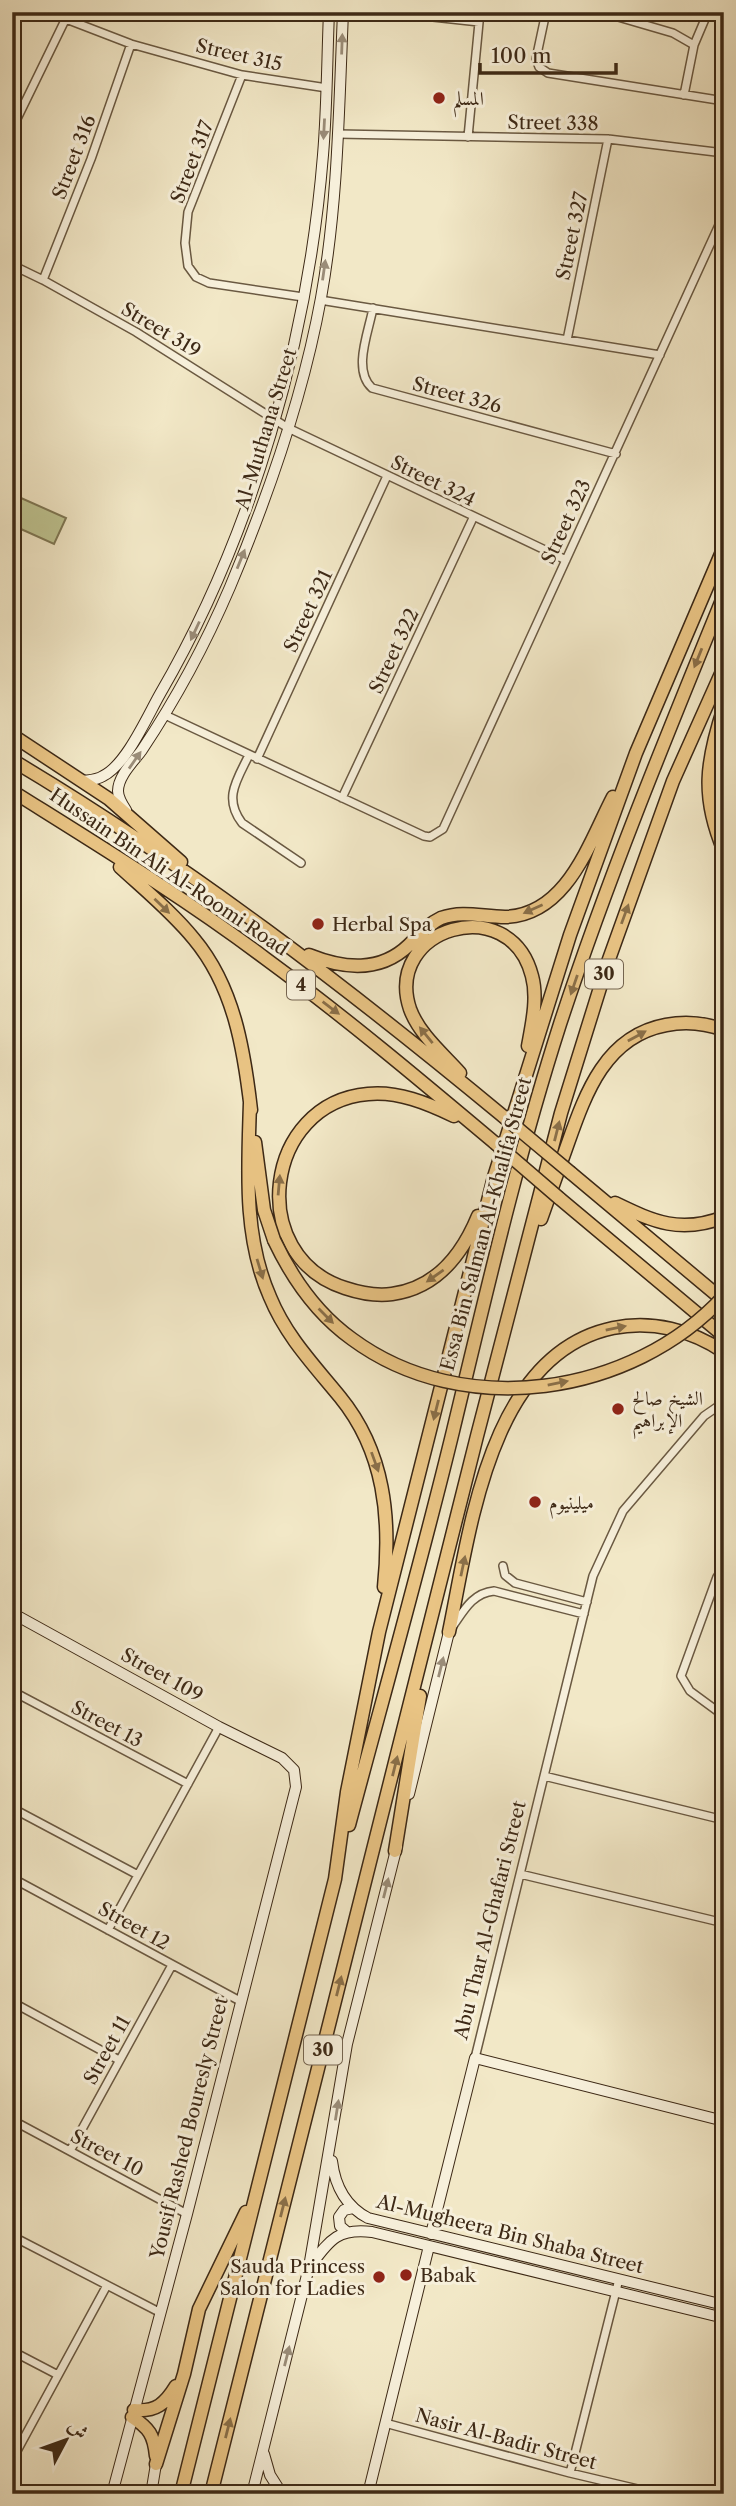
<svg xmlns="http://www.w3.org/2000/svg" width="736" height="2506" font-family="'Libre Caslon Text',Amiri,serif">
<rect width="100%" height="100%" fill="#f2e8c7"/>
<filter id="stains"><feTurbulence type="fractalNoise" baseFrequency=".00286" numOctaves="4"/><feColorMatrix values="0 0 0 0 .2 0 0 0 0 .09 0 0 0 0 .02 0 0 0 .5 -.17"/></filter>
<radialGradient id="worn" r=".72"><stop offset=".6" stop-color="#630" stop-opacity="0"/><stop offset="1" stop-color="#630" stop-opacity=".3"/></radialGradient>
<!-- green -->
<path fill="#bfc592" stroke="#7e7754" stroke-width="2" d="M12,494L66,518L54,544L12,525Z"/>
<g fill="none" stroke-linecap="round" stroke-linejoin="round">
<!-- street casing -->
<g stroke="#6a5942" stroke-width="10">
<path id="street" d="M387,12L479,22
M546,12L536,59L539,67L548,73L724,101
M601,12L673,33L694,45
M66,19L131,44L242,75L327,88
M242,75L188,212L185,243L188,266L196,277L209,283L303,297
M684,95L694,45L708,12
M12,129L69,12
M338,134L608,139L724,153
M468,137L480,12
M12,265L43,280L136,332L288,428L566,560
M43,280L91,159L131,44
M320,300L660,355
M373,308C369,331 352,370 372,388L616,454
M567,340L608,139
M165,715L424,836L430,837L443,829L724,214
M249,755C237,780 223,798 242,823L301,863
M257,759L387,476
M342,798L473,518
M503,1566L505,1575L515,1583L587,1602
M724,1567L717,1577L681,1676L690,1691L724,1716
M453,1626C464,1610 473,1593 494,1591L584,1614
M12,1691L188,1784
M544,1776L724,1820
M12,1808L138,1875
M520,1874L724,1923
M12,1878L240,2001
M108,1930L219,1727
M12,2002L119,2060
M475,2058L593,1576L623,1511L704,1416L717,1407L724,1410
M12,2120L187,2214
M70,2151L172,1965
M12,2236L159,2312
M12,2351L58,2375
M385,2423L570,2473L659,2494
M12,2460L106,2287
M570,2473L619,2279"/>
</g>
<!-- secondary casing -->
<g stroke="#3d2916" stroke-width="12">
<path id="secondary" d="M83,781C90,780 97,780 103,776C126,765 147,717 160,694C253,534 308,340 323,155C327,108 327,60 329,12
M126,810C122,804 118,798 118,791C118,776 134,761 142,750C176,699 206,643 230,587C269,494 303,397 321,298C338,204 339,107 343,12
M12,1613L219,1727L282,1758L294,1770L296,1787L187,2214L112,2494
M409,1794L449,1632
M332,2161C335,2186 345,2206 368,2218L724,2305
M347,2232L340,2226L339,2217L344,2210L353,2208
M431,2234L475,2058L724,2121
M312,2264C330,2239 339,2228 372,2232L724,2318
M264,2454L270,2475L282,2494
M151,2494L156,2464
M252,2494L309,2267L347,2044L397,1846
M368,2494L429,2246"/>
</g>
<!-- highway casing -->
<g stroke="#3d2916" stroke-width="15">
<path id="highway" d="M724,707C706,762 701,797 724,851
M12,735L109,799L181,862
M12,760C187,864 348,988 504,1117
M12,791C98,845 185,898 266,959C345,1017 420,1080 495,1143
M120,867C145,890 172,912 194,939C234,987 244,1049 251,1110
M309,955C344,969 380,973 409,945C419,935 428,924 441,918C463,910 483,917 505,917C567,915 589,843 613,797
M460,1073C443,1054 419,1034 410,1009C383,928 510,890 532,976C538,998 532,1024 528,1046
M250,1103C248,1169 243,1236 270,1297C286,1336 313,1364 340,1397C385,1452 391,1519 384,1587
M454,1116C427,1103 398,1091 368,1094C264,1103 245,1256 345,1288C360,1293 377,1296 392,1294C436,1288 462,1255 478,1216
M255,1142L264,1210L274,1240
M571,1173L724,1301
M559,1198L724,1336
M615,1203C654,1222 681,1234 724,1217
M541,1219C550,1194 559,1168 568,1143C586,1092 606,1036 666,1025C686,1021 705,1023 724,1030
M449,1632C470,1531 489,1354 613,1328C652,1320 691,1330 724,1352
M349,1825C384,1694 421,1563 453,1431C486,1294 517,1158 560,1024C608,878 666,737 724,595
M395,1851L420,1696
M134,2410C156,2412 165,2404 176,2386
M132,2417C149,2428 154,2435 156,2456
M156,2464L184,2374L199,2309L246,2212
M181,2494L335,1879L347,1792L379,1632L494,1177L570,935L636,753L724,547
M211,2494L477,1436L561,1113L608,962L673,781L724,667"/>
</g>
<!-- street -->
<use href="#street" stroke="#f7f0db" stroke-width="7"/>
<!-- secondary -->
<use href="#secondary" stroke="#f7f0db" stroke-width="10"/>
<!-- highway -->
<use href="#highway" stroke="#e9c484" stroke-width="12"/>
<!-- highway-bridge casing -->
<g stroke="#3d2916" stroke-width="15" stroke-linecap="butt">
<path id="highway-bridge" d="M504,1117L571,1173
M495,1143L559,1198
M274,1240C292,1278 317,1314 352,1339C463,1421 632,1396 724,1296"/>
</g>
<!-- highway-bridge -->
<use href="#highway-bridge" stroke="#e9c484" stroke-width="12"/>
</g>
<!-- one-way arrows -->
<defs><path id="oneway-solid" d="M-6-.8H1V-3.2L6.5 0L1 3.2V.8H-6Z" transform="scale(1.75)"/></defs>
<g fill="#9a8c78">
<use href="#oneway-solid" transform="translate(342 44) rotate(-88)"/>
<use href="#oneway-solid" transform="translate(324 129) rotate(93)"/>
<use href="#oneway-solid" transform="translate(324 270) rotate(-82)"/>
<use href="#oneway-solid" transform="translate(241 559) rotate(-68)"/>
<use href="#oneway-solid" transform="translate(195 631) rotate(115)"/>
<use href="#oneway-solid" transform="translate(135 760) rotate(-55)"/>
<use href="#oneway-solid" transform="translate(441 1667) rotate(-76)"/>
<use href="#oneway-solid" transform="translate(386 1888) rotate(-76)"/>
<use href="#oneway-solid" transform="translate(337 2110) rotate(-81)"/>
<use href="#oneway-solid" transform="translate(287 2356) rotate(-76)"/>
</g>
<g fill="#8a6f48">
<use href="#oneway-solid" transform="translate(698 658) rotate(112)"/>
<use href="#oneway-solid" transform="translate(162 906) rotate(44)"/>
<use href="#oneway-solid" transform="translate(533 909) rotate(156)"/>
<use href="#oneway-solid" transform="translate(625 914) rotate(-70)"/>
<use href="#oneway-solid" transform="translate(574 985) rotate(109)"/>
<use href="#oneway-solid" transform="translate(331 1008) rotate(37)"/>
<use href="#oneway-solid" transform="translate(426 1035) rotate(-129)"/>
<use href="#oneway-solid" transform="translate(637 1036) rotate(-29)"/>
<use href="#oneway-solid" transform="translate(557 1131) rotate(-76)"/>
<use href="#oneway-solid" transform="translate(279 1185) rotate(-85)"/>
<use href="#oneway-solid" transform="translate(260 1269) rotate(73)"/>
<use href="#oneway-solid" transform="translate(435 1276) rotate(145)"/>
<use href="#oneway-solid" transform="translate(326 1316) rotate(45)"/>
<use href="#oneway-solid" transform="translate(616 1328) rotate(-11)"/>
<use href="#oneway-solid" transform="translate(558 1383) rotate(-11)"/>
<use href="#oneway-solid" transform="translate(436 1410) rotate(104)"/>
<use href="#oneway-solid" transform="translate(375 1462) rotate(70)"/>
<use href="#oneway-solid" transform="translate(463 1566) rotate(-78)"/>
<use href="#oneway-solid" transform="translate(395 1766) rotate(-76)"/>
<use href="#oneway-solid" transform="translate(339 1986) rotate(-76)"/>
<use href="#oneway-solid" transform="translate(283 2207) rotate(-76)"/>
<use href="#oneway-solid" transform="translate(228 2428) rotate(-76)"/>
</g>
<!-- markers -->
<g fill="#8f2418" stroke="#f7f0db" stroke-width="2.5">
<circle cx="439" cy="98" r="7"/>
<circle cx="318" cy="924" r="7"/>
<circle cx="618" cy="1409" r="7"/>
<circle cx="535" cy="1502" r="7"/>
<circle cx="406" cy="2275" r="7"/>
<circle cx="379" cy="2277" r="7"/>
</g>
<g text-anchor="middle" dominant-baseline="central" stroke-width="6" stroke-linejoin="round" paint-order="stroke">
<!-- shield labels -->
<g fill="#f7f0db" stroke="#756551" stroke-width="2">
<rect x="585" y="959.5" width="38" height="29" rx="5"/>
<rect x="287" y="970.5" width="28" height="29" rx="5"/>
<rect x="304" y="2035.5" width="38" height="29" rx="5"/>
</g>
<g font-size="18" font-weight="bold" fill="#3d2916">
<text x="604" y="974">30</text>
<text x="301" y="985">4</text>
<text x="323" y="2050">30</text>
</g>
<!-- street labels -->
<g font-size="19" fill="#3d2916" stroke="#f7f0db">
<text transform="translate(239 55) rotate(13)">Street 315</text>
<text transform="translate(553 123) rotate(1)">Street 338</text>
<text transform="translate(74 157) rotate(-69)">Street 316</text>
<text transform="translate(192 162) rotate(-69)">Street 317</text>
<text transform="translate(572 236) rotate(-78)">Street 327</text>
<text transform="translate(161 330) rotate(31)">Street 319</text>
<text transform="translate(457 395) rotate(15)">Street 326</text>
<text transform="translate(266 429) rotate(-73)">Al-Muthana Street</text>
<text transform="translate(433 481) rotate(26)">Street 324</text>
<text transform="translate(566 522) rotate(-65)">Street 323</text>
<text transform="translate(308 611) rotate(-65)">Street 321</text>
<text transform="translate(394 651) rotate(-65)">Street 322</text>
<text transform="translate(169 872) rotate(34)">Hussain Bin Ali Al-Roomi Road</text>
<text transform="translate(486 1224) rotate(-75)">Essa Bin Salman Al-Khalifa Street</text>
<text transform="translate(162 1675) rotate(29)">Street 109</text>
<text transform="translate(107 1724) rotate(28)">Street 13</text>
<text transform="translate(490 1920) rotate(-76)">Abu Thar Al-Ghafari Street</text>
<text transform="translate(134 1926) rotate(29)">Street 12</text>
<text transform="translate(107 2050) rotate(-61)">Street 11</text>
<text transform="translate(189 2128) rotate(-76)">Yousif Rashed Bouresly Street</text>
<text transform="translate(107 2153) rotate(28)">Street 10</text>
<text transform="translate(510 2234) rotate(14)">Al-Mugheera Bin Shaba Street</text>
<text transform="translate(506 2439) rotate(15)">Nasir Al-Badir Street</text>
</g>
<!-- poi labels -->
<g font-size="19" fill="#3d2916" stroke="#f7f0db" text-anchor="start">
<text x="453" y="98">المسلم</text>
<text x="332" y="924">Herbal Spa</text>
<text x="632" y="1398">الشيخ صالح<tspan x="632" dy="22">الإبراهيم</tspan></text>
<text x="549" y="1502">ميلينيوم</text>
<text x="365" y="2266" text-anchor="end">Sauda Princess<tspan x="365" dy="22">Salon for Ladies</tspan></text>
<text x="420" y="2275">Babak</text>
</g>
</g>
<!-- margin -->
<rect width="736" height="2506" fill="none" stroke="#f2e8c7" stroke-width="42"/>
<rect x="14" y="14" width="708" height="2478" fill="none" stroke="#3d2916" stroke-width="3.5"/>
<rect x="21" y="21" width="694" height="2464" fill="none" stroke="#3d2916" stroke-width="2"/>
<!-- north arrow -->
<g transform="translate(66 2440) rotate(49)" stroke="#f7f0db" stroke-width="5" paint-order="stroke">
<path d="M0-5L12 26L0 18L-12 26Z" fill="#3d2916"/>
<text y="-10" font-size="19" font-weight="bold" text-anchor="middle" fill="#3d2916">ش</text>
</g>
<!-- scale -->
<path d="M480 63v10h136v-10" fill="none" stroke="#3d2916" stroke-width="3.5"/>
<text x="491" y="63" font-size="21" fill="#3d2916" stroke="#f7f0db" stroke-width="5" paint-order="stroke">100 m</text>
<rect width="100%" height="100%" filter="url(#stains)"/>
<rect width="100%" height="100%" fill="url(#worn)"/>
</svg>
